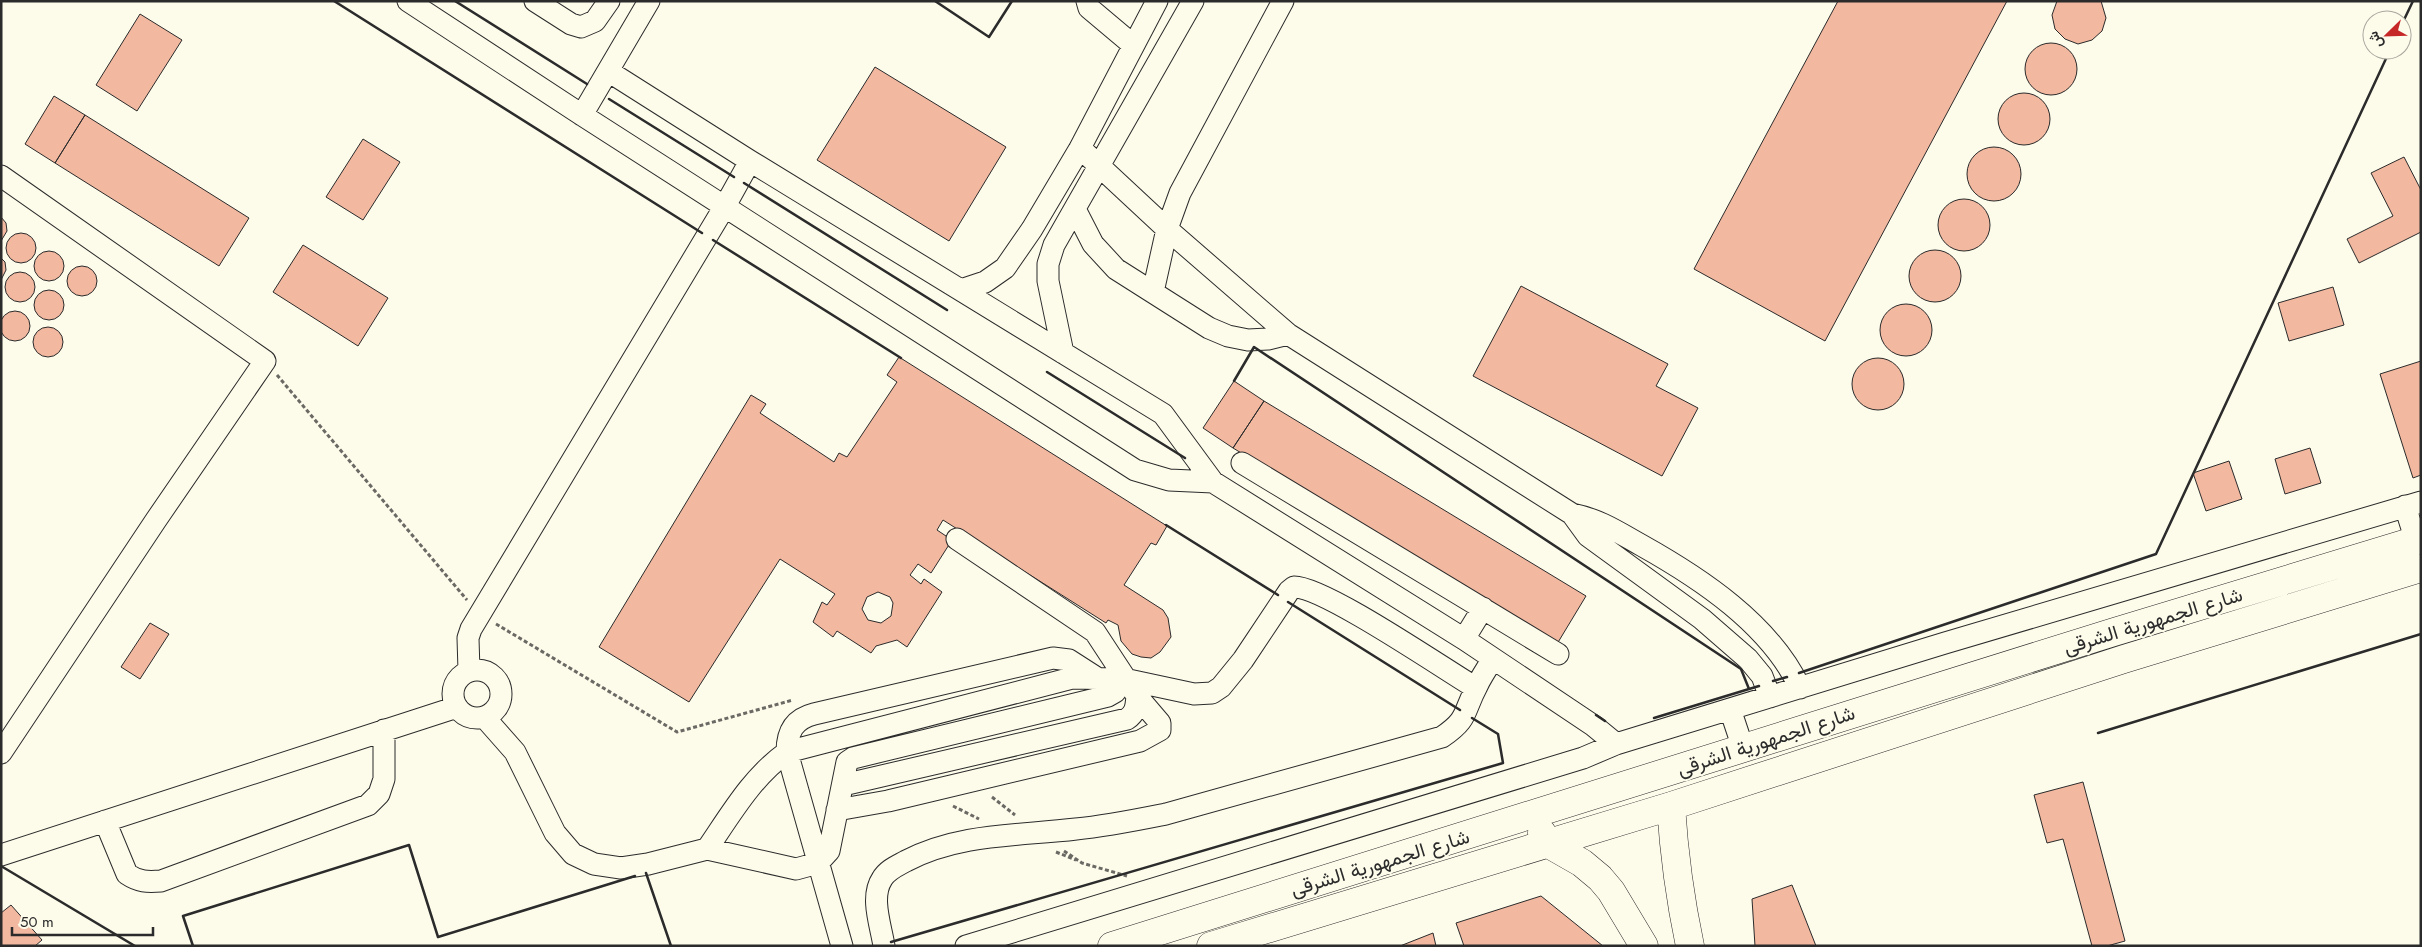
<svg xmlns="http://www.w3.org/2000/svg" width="2422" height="947" font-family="Jost,Vazirmatn,sans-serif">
<rect width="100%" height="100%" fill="#fdfbea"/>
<!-- building -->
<path fill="#f2b8a0" stroke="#2b2b2b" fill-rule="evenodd" d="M1838,1H2007L1825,341L1694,269Z
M2101,1L2106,18L2102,31L2092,40L2078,44L2065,39L2055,29L2052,15L2057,1Z
M140,14L182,40L137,111L96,85Z
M2025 69a26 26 0 1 1 52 0a26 26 0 1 1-52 0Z
M875,67L1006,147L949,241L817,160Z
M1998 119a26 26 0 1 1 52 0a26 26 0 1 1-52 0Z
M54,96L85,115L55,163L25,144Z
M85,115L249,218L219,266L55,163Z
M363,139L400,162L363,220L326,197Z
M1967 174a27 27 0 1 1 54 0a27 27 0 1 1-54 0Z
M2404,157L2421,190V232L2359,263L2347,239L2393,216L2371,173Z
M1938 225a26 26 0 1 1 52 0a26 26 0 1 1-52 0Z
M1,217L6,223L7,231L1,241Z
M6 248a15 15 0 1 1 30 0a15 15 0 1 1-30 0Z
M303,245L388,298L358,346L273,292Z
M1909 276a26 26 0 1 1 52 0a26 26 0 1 1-52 0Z
M34 266a15 15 0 1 1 30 0a15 15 0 1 1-30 0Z
M1,258L5,262L6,270L1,280Z
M67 281a15 15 0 1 1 30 0a15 15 0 1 1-30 0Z
M5 287a15 15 0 1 1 30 0a15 15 0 1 1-30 0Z
M1521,286L1668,364L1656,386L1698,408L1662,476L1473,376Z
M2333,287L2344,325L2289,341L2278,303Z
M34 305a15 15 0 1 1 30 0a15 15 0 1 1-30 0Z
M1880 330a26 26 0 1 1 52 0a26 26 0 1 1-52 0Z
M0 326a15 15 0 1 1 30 0a15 15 0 1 1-30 0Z
M33 342a15 15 0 1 1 30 0a15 15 0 1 1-30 0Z
M899,357L1167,526L1156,545L1151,543L1124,585L1163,610L1168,618L1171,637L1160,652L1151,658L1141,657L1132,654L1121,641L1118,625L1108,620L1106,623L943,520L937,530L952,540L931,573L918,564L910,575L921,584L924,579L942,592L907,647L897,640L876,646L871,653L837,631L833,637L813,622L822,602L827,605L835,594L780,559L689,702L599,647L751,395L766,404L760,413L834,462L839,453L847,457L897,382L887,375ZM878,592L890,597L893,603L891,616L881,623L868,620L862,609L867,597Z
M1852 384a26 26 0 1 1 52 0a26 26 0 1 1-52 0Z
M2421,361V475L2413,478L2380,374Z
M1234,381L1264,401L1233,448L1203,428Z
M1264,401L1586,596L1557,644L1233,448Z
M2310,448L2321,483L2285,494L2275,459Z
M2229,461L2242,499L2206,511L2193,473Z
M150,623L169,634L140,679L121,667Z
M2083,782L2125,941L2107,946H2092L2063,839L2047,843L2034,795Z
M1792,885L1816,946H1755L1752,899Z
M1541,896L1603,946H1464L1456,923Z
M11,905L42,940L35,946H1V913Z
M1433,933L1436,946H1400Z"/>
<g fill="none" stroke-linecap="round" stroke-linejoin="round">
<!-- minor casing -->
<g stroke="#2b2b2b" stroke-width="23">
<path id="minor" d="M408,1L582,115L1135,470L1169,480L1213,482
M535,1L571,24L581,27L595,21L609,1
M1087,1L1089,8L1133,45
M608,71L750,161L1163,414L1213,482L1464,639L1594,726L1616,744
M582,115L649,1
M1080,148L1167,229L1288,334L1572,514C1598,519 1618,532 1641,545C1700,578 1770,624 1800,688
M1,176L265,361L156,520L1,753
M1075,209L1093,244L1116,269L1209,328L1228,336L1248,340L1268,339L1288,334
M961,290L985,282L1005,268L1032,229L1080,148L1157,1
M1153,292L1167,229L1180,193L1283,1
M1063,353L1048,281V264L1054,245L1193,1
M1242,463L1558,654
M2405,506L2416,541
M1572,514L1588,536L1702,619L1748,659L1762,676L1770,697
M1464,639L1483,608
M453 694a24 24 0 1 1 48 0a24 24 0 1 1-48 0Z
M469,671L468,638L471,629L725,206L750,161
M1730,709L1743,748
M485,718L515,752L555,833L573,854L594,864L621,868L648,864L707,849L796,869L818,863L829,851L847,762L853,758L1108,696L1115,692L1124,679
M843,785L1127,719C1136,713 1136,706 1137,696L1095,632L957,539
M837,810L888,801L1140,741L1160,730V723L1137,696
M105,821L127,874C139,882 147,882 161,881L368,805L379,794L384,779V730
M707,849C731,814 752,777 787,752L1072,678L1124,679L1194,694L1212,693L1221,687L1243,660L1289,591L1294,587C1323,586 1444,669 1476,688
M1,855L457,707
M842,946L787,752C787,732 794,719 814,714L1053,658L1069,660L1097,678
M884,946C881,926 870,897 882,879C887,870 897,866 906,861C960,833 1018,836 1076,829C1107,826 1136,820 1166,814L1442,737C1469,719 1463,712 1477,686C1481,677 1487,668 1493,659
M966,946L1583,758L1616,744L1945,643L2421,502"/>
</g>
<!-- major casing -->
<g stroke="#2b2b2b" stroke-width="29">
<path id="major" d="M1671,806C1674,854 1680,899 1690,946
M1542,833L1547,843L1582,863L1600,878L1611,891L1644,946
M1112,946L2114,632L2421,539
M1211,946L1671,806L2124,659L2421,568"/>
</g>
<!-- path -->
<path stroke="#6a6964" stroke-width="3" stroke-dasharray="4 2.5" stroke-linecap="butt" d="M277,375L467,600
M496,624L677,732L793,700
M992,797L1015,815
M953,806L979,819
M1064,851L1082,863L1127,876
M1056,852L1076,860"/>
<!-- minor -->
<use href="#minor" stroke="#fdfbea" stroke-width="21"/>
<!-- major -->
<use href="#major" stroke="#fdfbea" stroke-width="28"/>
<!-- wall -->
<path stroke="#2b2b2b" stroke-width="2.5" d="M334,1L702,233
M455,1L587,84
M935,1L989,37L1012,1
M2402,24L2413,1
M609,99L734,177
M744,183L947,310
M713,240L901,358
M1047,372L1185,458
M1234,381L1254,347L1741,669L1749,689L1654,718
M1166,525L1278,595
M1288,602L1460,710
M1799,673L2156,554L2390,50
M1773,681L1787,677
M1749,689L1759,686
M1596,715L1605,721
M2098,733L2421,634
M1,866L135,946
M646,873L671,946
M891,942L1503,763L1498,734L1472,718
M193,946L183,916L409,845L438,937L635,876"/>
</g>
<g text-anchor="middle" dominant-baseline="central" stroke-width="4" stroke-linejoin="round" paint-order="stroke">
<!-- street labels -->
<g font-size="20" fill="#2b2b2b" stroke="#fdfbea">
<text transform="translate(2153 621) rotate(-17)">شارع الجمهورية الشرقى</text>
<text transform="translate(1766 741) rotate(-18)">شارع الجمهورية الشرقى</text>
<text transform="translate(1380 863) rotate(-17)">شارع الجمهورية الشرقى</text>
</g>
</g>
<!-- border -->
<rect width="2422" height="947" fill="none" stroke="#2b2b2b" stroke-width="5"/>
<!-- north arrow -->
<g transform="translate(2387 35) rotate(247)"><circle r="24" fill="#fdfbea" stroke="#a9a89e"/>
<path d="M0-4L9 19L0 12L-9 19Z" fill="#c62828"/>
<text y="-8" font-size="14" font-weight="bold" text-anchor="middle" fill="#2b2b2b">ش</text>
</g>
<!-- scale -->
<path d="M12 927v8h141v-8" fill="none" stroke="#2b2b2b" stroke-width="2.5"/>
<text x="20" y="927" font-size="15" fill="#2b2b2b" stroke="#fdfbea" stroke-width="4" paint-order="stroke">50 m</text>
</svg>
